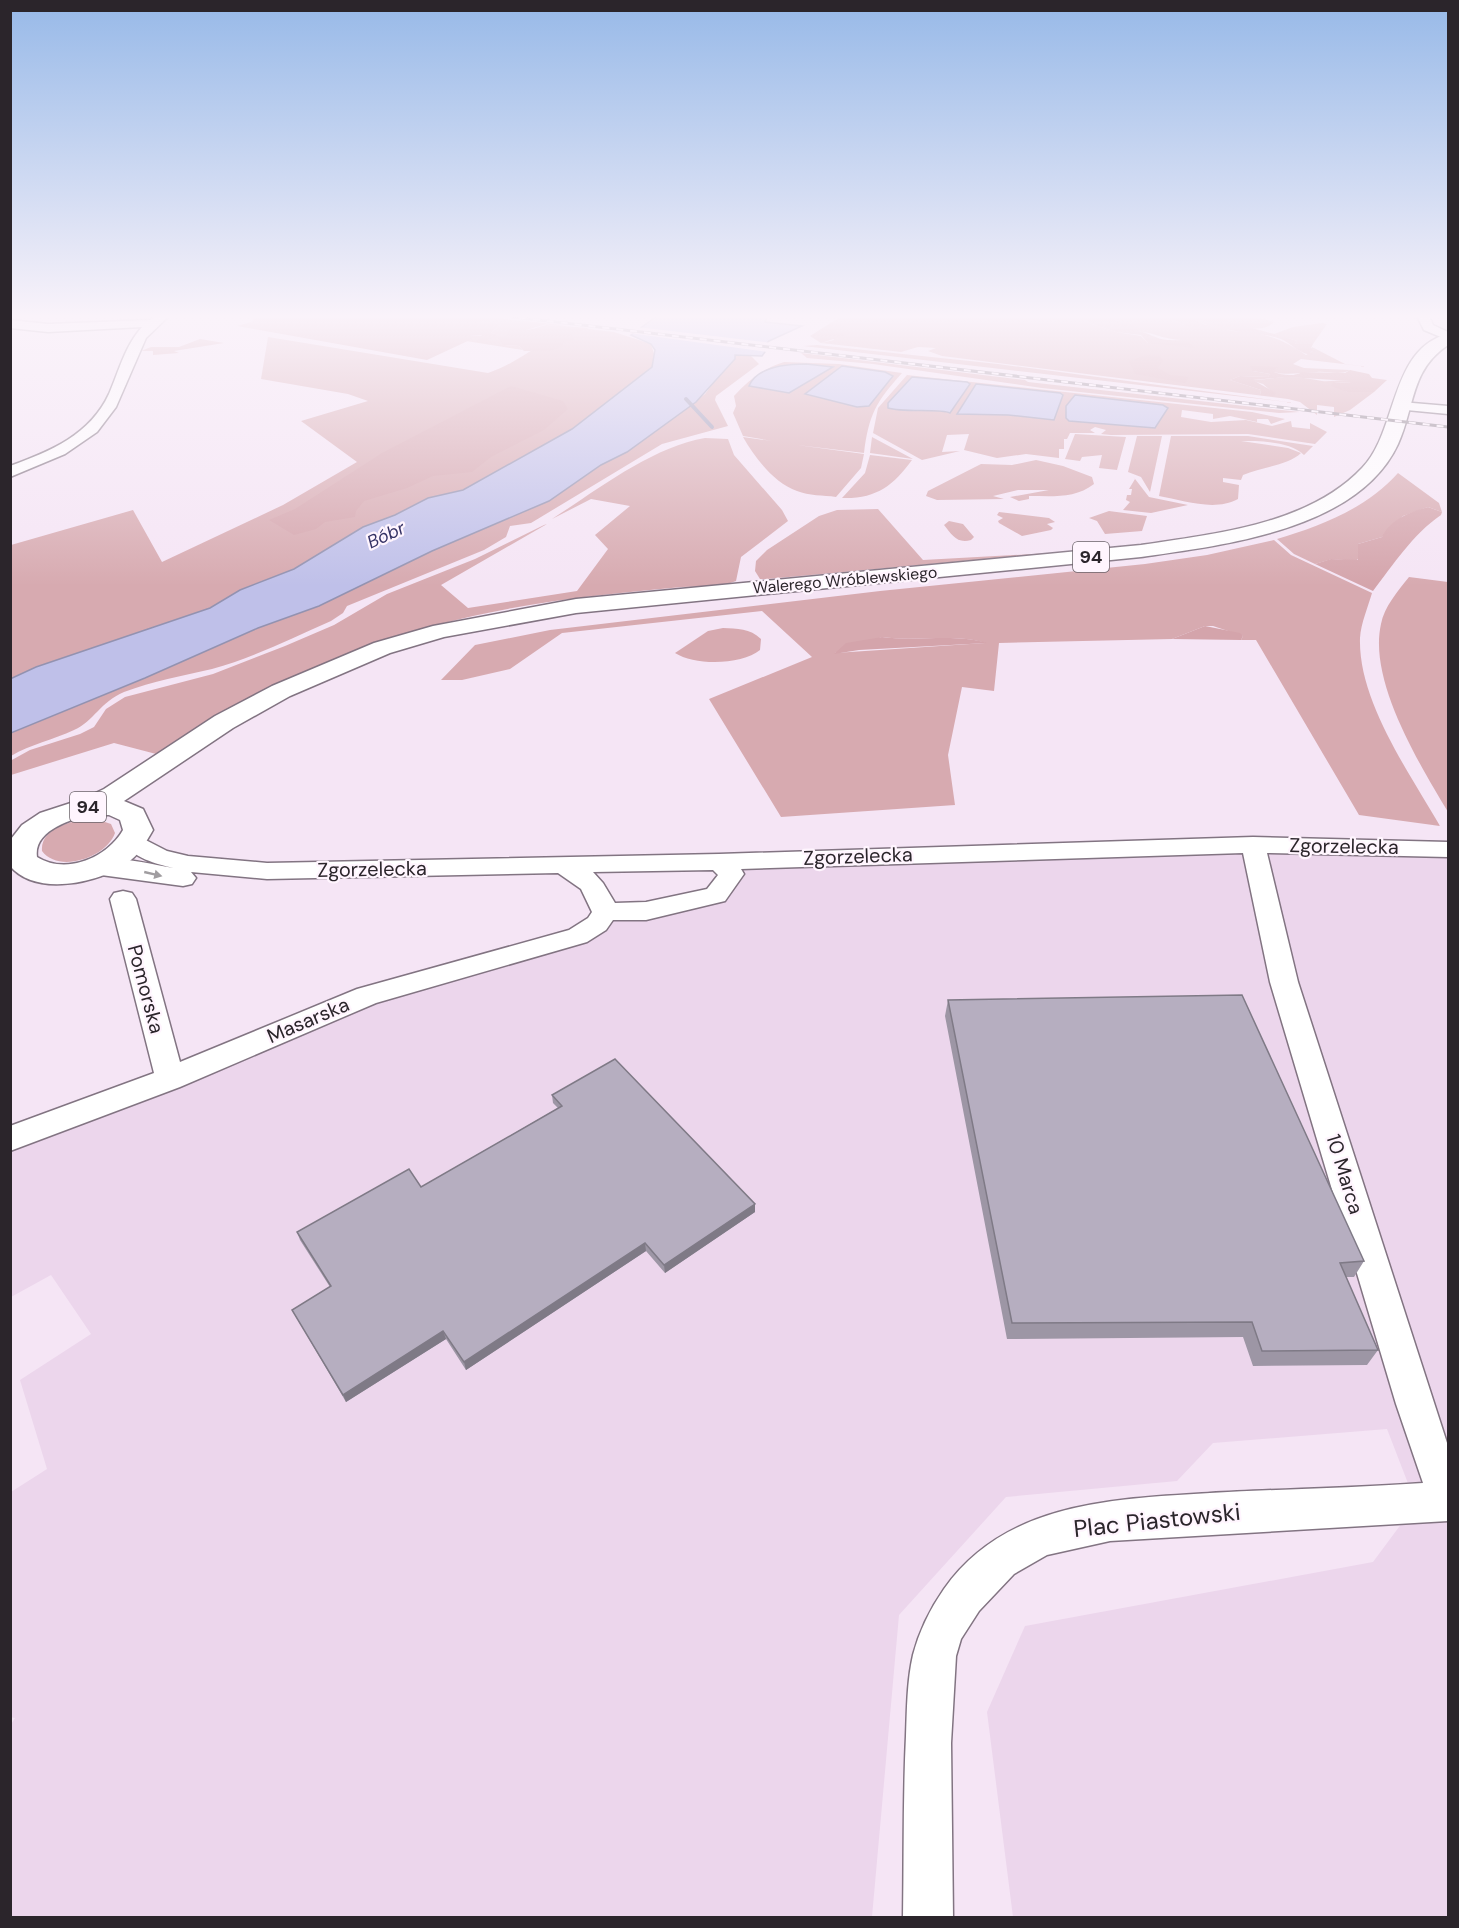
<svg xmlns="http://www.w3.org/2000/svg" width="1459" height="1928" font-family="'DM Sans',sans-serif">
<rect width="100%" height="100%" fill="#f5e5f5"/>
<!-- built -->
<path fill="#ecd6ec" d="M1354,845L1448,849V1917H1013L987,1712L1025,1626L1373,1562L1416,1504L1387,1429L1213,1443L1177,1481L1006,1497L899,1615L872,1917H11L10,1726L15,1718L10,1717L11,1492L47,1469L20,1380L91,1334L51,1275L11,1297V1139L334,1008L578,936L605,912L682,905L732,874L719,862Z"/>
<!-- green -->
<path fill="#d7aab0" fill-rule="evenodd" d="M474,316L564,325C557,327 551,324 544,325C532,327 524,334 511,328L504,345L519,346L523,350L466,341L471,339L469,336L498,335L491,333L501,324L479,322L490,319Z
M842,316H1083L1089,323L1116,332L1141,336L1148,343L1182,340C1164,340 1151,331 1134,331L1132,324L1115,320L1112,316H1165L1184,325H1207L1191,318C1205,320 1215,324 1227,329C1235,333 1246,331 1255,333C1274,336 1290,344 1306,355L1315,350L1311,349L1312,347L1345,364L1369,367L1301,359L1293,364L1304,368L1350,370C1339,376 1329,371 1317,372C1301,372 1289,376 1273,372L1277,368L1253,371L1270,374L1268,377L1240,376L1230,380L1261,390L1260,395L1271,391L1263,384L1250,380C1263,380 1276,377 1289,377C1300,377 1311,379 1322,381C1331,382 1341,379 1351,381V383L1334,382L1347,392H1374L1350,410L1334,417V407L1317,405V415L1300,402L1288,399L942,356L928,351L936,348L918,347L901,352L821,343L834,340L830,331L839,323L832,322Z
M1209,316L1263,319L1274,322C1261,337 1225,322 1209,316Z
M1322,323L1327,324L1313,344H1295L1297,341L1274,334L1293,327Z
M571,327L614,332L651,344L655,357L652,367L572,429L463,490L428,498L395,515L363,527L294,569L210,608L36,667L11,679V545L133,510L162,562L283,505L357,462L301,421L368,401L348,394L261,379L268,337L488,373C520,362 540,342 571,327Z
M817,345L998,364L1295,403L803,346Z
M801,353L1025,380L1028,382L1300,412L1279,413L1042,388L873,364L807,358Z
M734,355L751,356L759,364L716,396L715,400L728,426L662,444L531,523L510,526L506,537L484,550L347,606L343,613L331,621C292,638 253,658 212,669C182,676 153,681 124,692C100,702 94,721 74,730C53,740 31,744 11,756V733L145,678L258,628L319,606L432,551L549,501L601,465L627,452L705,394Z
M784,362L839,364L902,373C876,402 869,414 864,453L797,445L864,454L861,468L836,497C823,495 809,496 797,491C774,483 755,458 743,437L772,441L743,436L733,413L736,406L734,396C748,380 764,368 784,362Z
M907,375L1252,412L1285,419L1271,424L1268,419H1257V422L1230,416L1213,419V414L1182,410L1181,417L1211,422L1246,420L1272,426L1291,421L1292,427L1310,429V423L1327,432L1315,444L1248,434L1111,435L1101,434L1106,430L1095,427L1090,430L1095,433H1070L1067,439H1064V449H1059V458L1026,454L997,458L964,450L969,434L947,435L942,452L960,451L922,460L873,433L878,408Z
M1075,434L1126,437L1117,470L1099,468L1102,455L1082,457L1080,461L1065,459Z
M1137,436H1162L1150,492L1141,477L1128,472Z
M1171,436H1248L1313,446L1304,455C1290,441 1259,441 1241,441L1288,448L1301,453C1289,465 1262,467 1243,475L1241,480L1223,478V482L1239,485L1238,499C1214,512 1183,500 1159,496Z
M872,437L913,459L870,453Z
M705,438L728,439L734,455L782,510L788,521L741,557L736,581C719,588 699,586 682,587C639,591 597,595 555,601C403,623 285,668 160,755L114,743L11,775L10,761L30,750L80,734L94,727L106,709L125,697L213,674L285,646L334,625L387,594L475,559L544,525L547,524L441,585L468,608L577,591L608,549L595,535L630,506L591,499L552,519C597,490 652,447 705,438Z
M870,455L912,460C893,486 876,499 842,498L865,473Z
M1036,460L1063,466L1092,477L1094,484C1075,499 1051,496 1029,496V499L1019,501L1010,497L1049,490H1018L993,496L1004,499L937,500L926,496L928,491L981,464L1012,465Z
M1398,473L1439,503L1442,512L1428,507L1403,516L1382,537L1358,544L1359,558L1356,561L1332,559L1315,564L1294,554L1277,539C1321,526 1367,508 1398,473Z
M1132,475L1149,497L1188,505L1151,513L1123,510L1130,502L1126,500L1127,495H1131L1132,489H1129L1135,479Z
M878,509L923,560L1051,553L767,579H760L755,571L756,561L767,550L819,516L837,510Z
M1109,511L1147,516L1142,531L1105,534L1097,521L1089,518Z
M999,512L1049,518L1055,522L1047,524L1053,528L1051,530L1022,536L999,523L998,521L1003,518L997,515Z
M949,521L963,524L974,537L971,540C957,544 952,535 944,525Z
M1274,540L1291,555L1372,593C1368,607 1361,623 1360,638C1358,701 1409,772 1440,826L1359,815L1256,640H1241L1243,636L1213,626H1205L1172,639L999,643L994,691L962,687L948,755L955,805L781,817L709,699L812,657L762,611L562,633L510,669L462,680H441L475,645L550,630L880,591L1145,564L1207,555ZM882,637C915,642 956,633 985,643L835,653Z
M1409,577L1448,582V812C1420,765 1368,681 1381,624C1384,607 1398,591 1409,577Z
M723,628C737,629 750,628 761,639L760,650C742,665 695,666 675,653L708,631Z
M96,819L111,824L115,833C107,857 59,874 42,851C40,826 78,819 96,819Z"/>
<!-- forest -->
<path fill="#d4a4ab" d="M257,316H474L492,319L481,322L501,324L491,333L499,335L482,342H476L482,335L470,336L472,339L427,360L237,326L251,322Z
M1083,316H1112L1115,320L1132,324L1138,328L1135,331C1145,331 1149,335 1158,338C1170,343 1186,336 1195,348L1148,343L1141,335L1116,332L1089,323Z
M1165,316H1209L1285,337L1297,341L1295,344H1313L1311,348L1316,351L1310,352L1314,355C1300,355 1292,344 1281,339C1265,333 1246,334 1230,330C1217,327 1207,320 1194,319L1216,330H1195Z
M832,322L839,323L846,328L833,331L846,335L821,343L810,336Z
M546,325L589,328L571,334L575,340L563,342V346L551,351H524L519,346L504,345L498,338L506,336L511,327C522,333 534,329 546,325Z
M200,339L224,343L174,351L179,353L153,355V351H141L151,347H179Z
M1147,355L1160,356L1163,361L1158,368L1170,375L1189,377L1185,383L1135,374L1129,361Z
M1250,366L1278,367L1274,372C1283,375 1294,377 1302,372L1345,373L1350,370L1369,374L1372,378L1387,380L1374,392H1347L1331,386L1333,382L1351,383L1350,381L1287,377L1253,380L1276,393L1274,396L1260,395L1261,390L1230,380L1240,376L1268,377L1270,374L1253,371Z
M511,386L563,401L568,409L544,430L491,457L472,472L433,476L407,488L364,501L356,511L355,517L325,522L316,529L294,535L269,520L295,509L382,453Z
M1428,507L1442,512L1441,515C1413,534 1393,565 1373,591L1315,564L1331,559L1358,560V544L1382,537C1390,520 1409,512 1428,507Z
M1205,626L1240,633L1243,636L1241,640L1172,639Z
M882,637C917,642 954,633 987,643L859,650L834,654L846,643Z"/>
<!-- water -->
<path fill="#bfc0e9" stroke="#9392b0" stroke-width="1.5" d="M657,316H767L765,322L802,326L769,341L763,347L765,352L762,356L735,355V359L696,402L627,452L601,465L549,501L432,551L319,606L258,628L145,678L11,733L10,679L36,667L210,608L240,590L294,569L363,527L395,515L428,498L463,490L572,429L652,367L655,350L651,344L631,335Z
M806,364L833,367L789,393L749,386C757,367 787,364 806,364Z
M842,366L885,372L893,376L869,406L857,407L805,394Z
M912,377L967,382L970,384L950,413C940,408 903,413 888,408V403Z
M976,384L1060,393L1063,395L1054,420L1008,415L957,414Z
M1075,395L1163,405L1168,408L1155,428L1069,421L1066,418V406Z"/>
<!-- pier -->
<path fill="#f5e5f5" d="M637,327L773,343L777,342L766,348L768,352L629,333Z"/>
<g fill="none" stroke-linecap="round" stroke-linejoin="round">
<!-- stream -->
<path stroke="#9392b0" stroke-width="4" d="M686,399L712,427"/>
<!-- minor casing -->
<g stroke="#827482" stroke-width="3">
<path id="minor" d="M155,316H169L146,338L116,407L97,432L65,454L10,477V466C51,451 90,435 109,394C119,371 125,346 142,327L48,332L10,328V320L48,324L150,320Z
M1417,316H1429L1433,325L1448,332V340L1424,330Z
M1401,402L1448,406V414L1396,409V403Z
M134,834L167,851L188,856L267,863L719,854L1253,837L1448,842V857L1267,853L1298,982L1448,1446V1521L1110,1541L1047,1555L1014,1574L979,1611L961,1639L956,1656L951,1743L953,1918H903C904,1857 903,1797 906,1736C907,1709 907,1681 913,1655C919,1632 930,1609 944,1589C1005,1502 1113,1499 1210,1493C1281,1489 1352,1488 1423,1483L1396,1404L1270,982L1243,853L741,869L744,874L725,901L646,920H613L606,930L587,942L376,1003L180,1087L10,1151V1126L154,1073L110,899L114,893L123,891L132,893L136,899L180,1062L357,989L569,930L588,918L592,912L581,889L558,873L267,879L191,872L196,878L192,884L183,886L86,873L83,867L86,861C114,854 147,864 174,868C156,864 133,858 122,841L125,836ZM713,870L718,875L707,889L646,902L615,903L603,883L593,872Z"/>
</g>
<!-- major casing -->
<g stroke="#827482" stroke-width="3">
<path id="major" d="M1448,334V345C1410,370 1415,407 1398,444C1358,530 1224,545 1141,557L576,613L444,637L390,653L290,696L233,728L124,801L143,809L153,830C146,842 139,855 127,863C99,883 36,897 10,866L11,839L22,825L40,813L83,799L104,789L215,716L272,686L374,643L433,626L576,599L1141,545C1214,534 1308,525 1362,468C1398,432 1389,349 1448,334ZM91,815H109L120,820L123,830C107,858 66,875 37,857C33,831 71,819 91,815Z"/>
</g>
<!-- minor -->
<use href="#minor" fill="#fff" fill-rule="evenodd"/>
<!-- major -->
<use href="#major" fill="#fff" fill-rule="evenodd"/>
<!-- rail casing -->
<g stroke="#8a7f8a" stroke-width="3">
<path id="rail" d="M505,316L1448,427"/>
</g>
<!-- rail -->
<use href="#rail" stroke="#fff5fe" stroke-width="2" stroke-dasharray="7" stroke-linecap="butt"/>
</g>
<!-- wall -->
<path fill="#9d96a5" d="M948,1000L1364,1261L1354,1277H1346L1378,1350L1367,1365L1253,1366L1243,1337L1007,1339L945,1016Z
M552,1095L755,1204V1212L665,1273L646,1251L466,1370L446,1339L346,1402L292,1310L330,1287L300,1240L297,1232L421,1187L558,1108L553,1103Z"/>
<!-- shaded-wall -->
<path fill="#7f7a86" d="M755,1204V1212L665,1273L664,1265Z
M645,1243L646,1251L466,1370L464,1362Z
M443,1331L446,1339L346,1402L343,1395Z"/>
<!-- building -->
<path fill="#b6aec0" stroke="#7f7a86" stroke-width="1.5" d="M1242,995L1364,1261L1340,1263L1378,1350L1262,1351L1252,1322L1012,1323L948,1000Z
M615,1059L755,1204L664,1265L645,1243L464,1362L443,1331L343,1395L292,1310L331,1286L297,1232L409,1169L421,1187L562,1106L552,1095Z"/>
<!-- one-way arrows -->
<defs><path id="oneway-solid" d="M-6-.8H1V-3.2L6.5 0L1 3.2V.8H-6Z" transform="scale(1.5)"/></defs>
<use fill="#a09da0" href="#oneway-solid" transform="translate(153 874) rotate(13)"/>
<!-- sky -->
<linearGradient id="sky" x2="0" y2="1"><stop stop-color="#97b9e8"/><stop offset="0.54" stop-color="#faf3fa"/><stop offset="1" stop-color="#faf3fa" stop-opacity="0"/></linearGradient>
<rect width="1459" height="586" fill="url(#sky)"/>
<g text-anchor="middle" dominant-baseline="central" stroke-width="4.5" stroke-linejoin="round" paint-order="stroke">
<!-- far-street labels -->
<g font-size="16" fill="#2b252b" stroke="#fff5fe">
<text transform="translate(845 580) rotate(-5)">Walerego Wróblewskiego</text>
</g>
<!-- far-water labels -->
<g font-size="18" font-style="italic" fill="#343164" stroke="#fff5fe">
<text transform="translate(386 535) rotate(-25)">Bóbr</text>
</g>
<!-- shield labels -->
<g fill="#fff5fe" stroke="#6b636a" stroke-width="1.5">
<rect x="1073" y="542" width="36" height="30" rx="4.5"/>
<rect x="70" y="792" width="36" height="30" rx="4.5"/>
</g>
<g font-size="18" font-weight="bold" fill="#2b252b">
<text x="1091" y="557">94</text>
<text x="88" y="807">94</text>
</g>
<!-- street labels -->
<g font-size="20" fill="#2b252b" stroke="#fff5fe">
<text transform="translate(1344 846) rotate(1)">Zgorzelecka</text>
<text transform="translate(858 856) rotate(-2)">Zgorzelecka</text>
<text transform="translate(372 869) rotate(-1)">Zgorzelecka</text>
<text transform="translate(146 989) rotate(75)">Pomorska</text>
<text transform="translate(308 1020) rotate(-23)">Masarska</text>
<text transform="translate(1345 1174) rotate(73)">10 Marca</text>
</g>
<!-- near-street labels -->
<g font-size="24" fill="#2b252b" stroke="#fff5fe">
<text transform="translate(1157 1520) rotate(-6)">Plac Piastowski</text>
</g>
</g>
<!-- border -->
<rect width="1459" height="1928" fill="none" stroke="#2b252b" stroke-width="24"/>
</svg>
